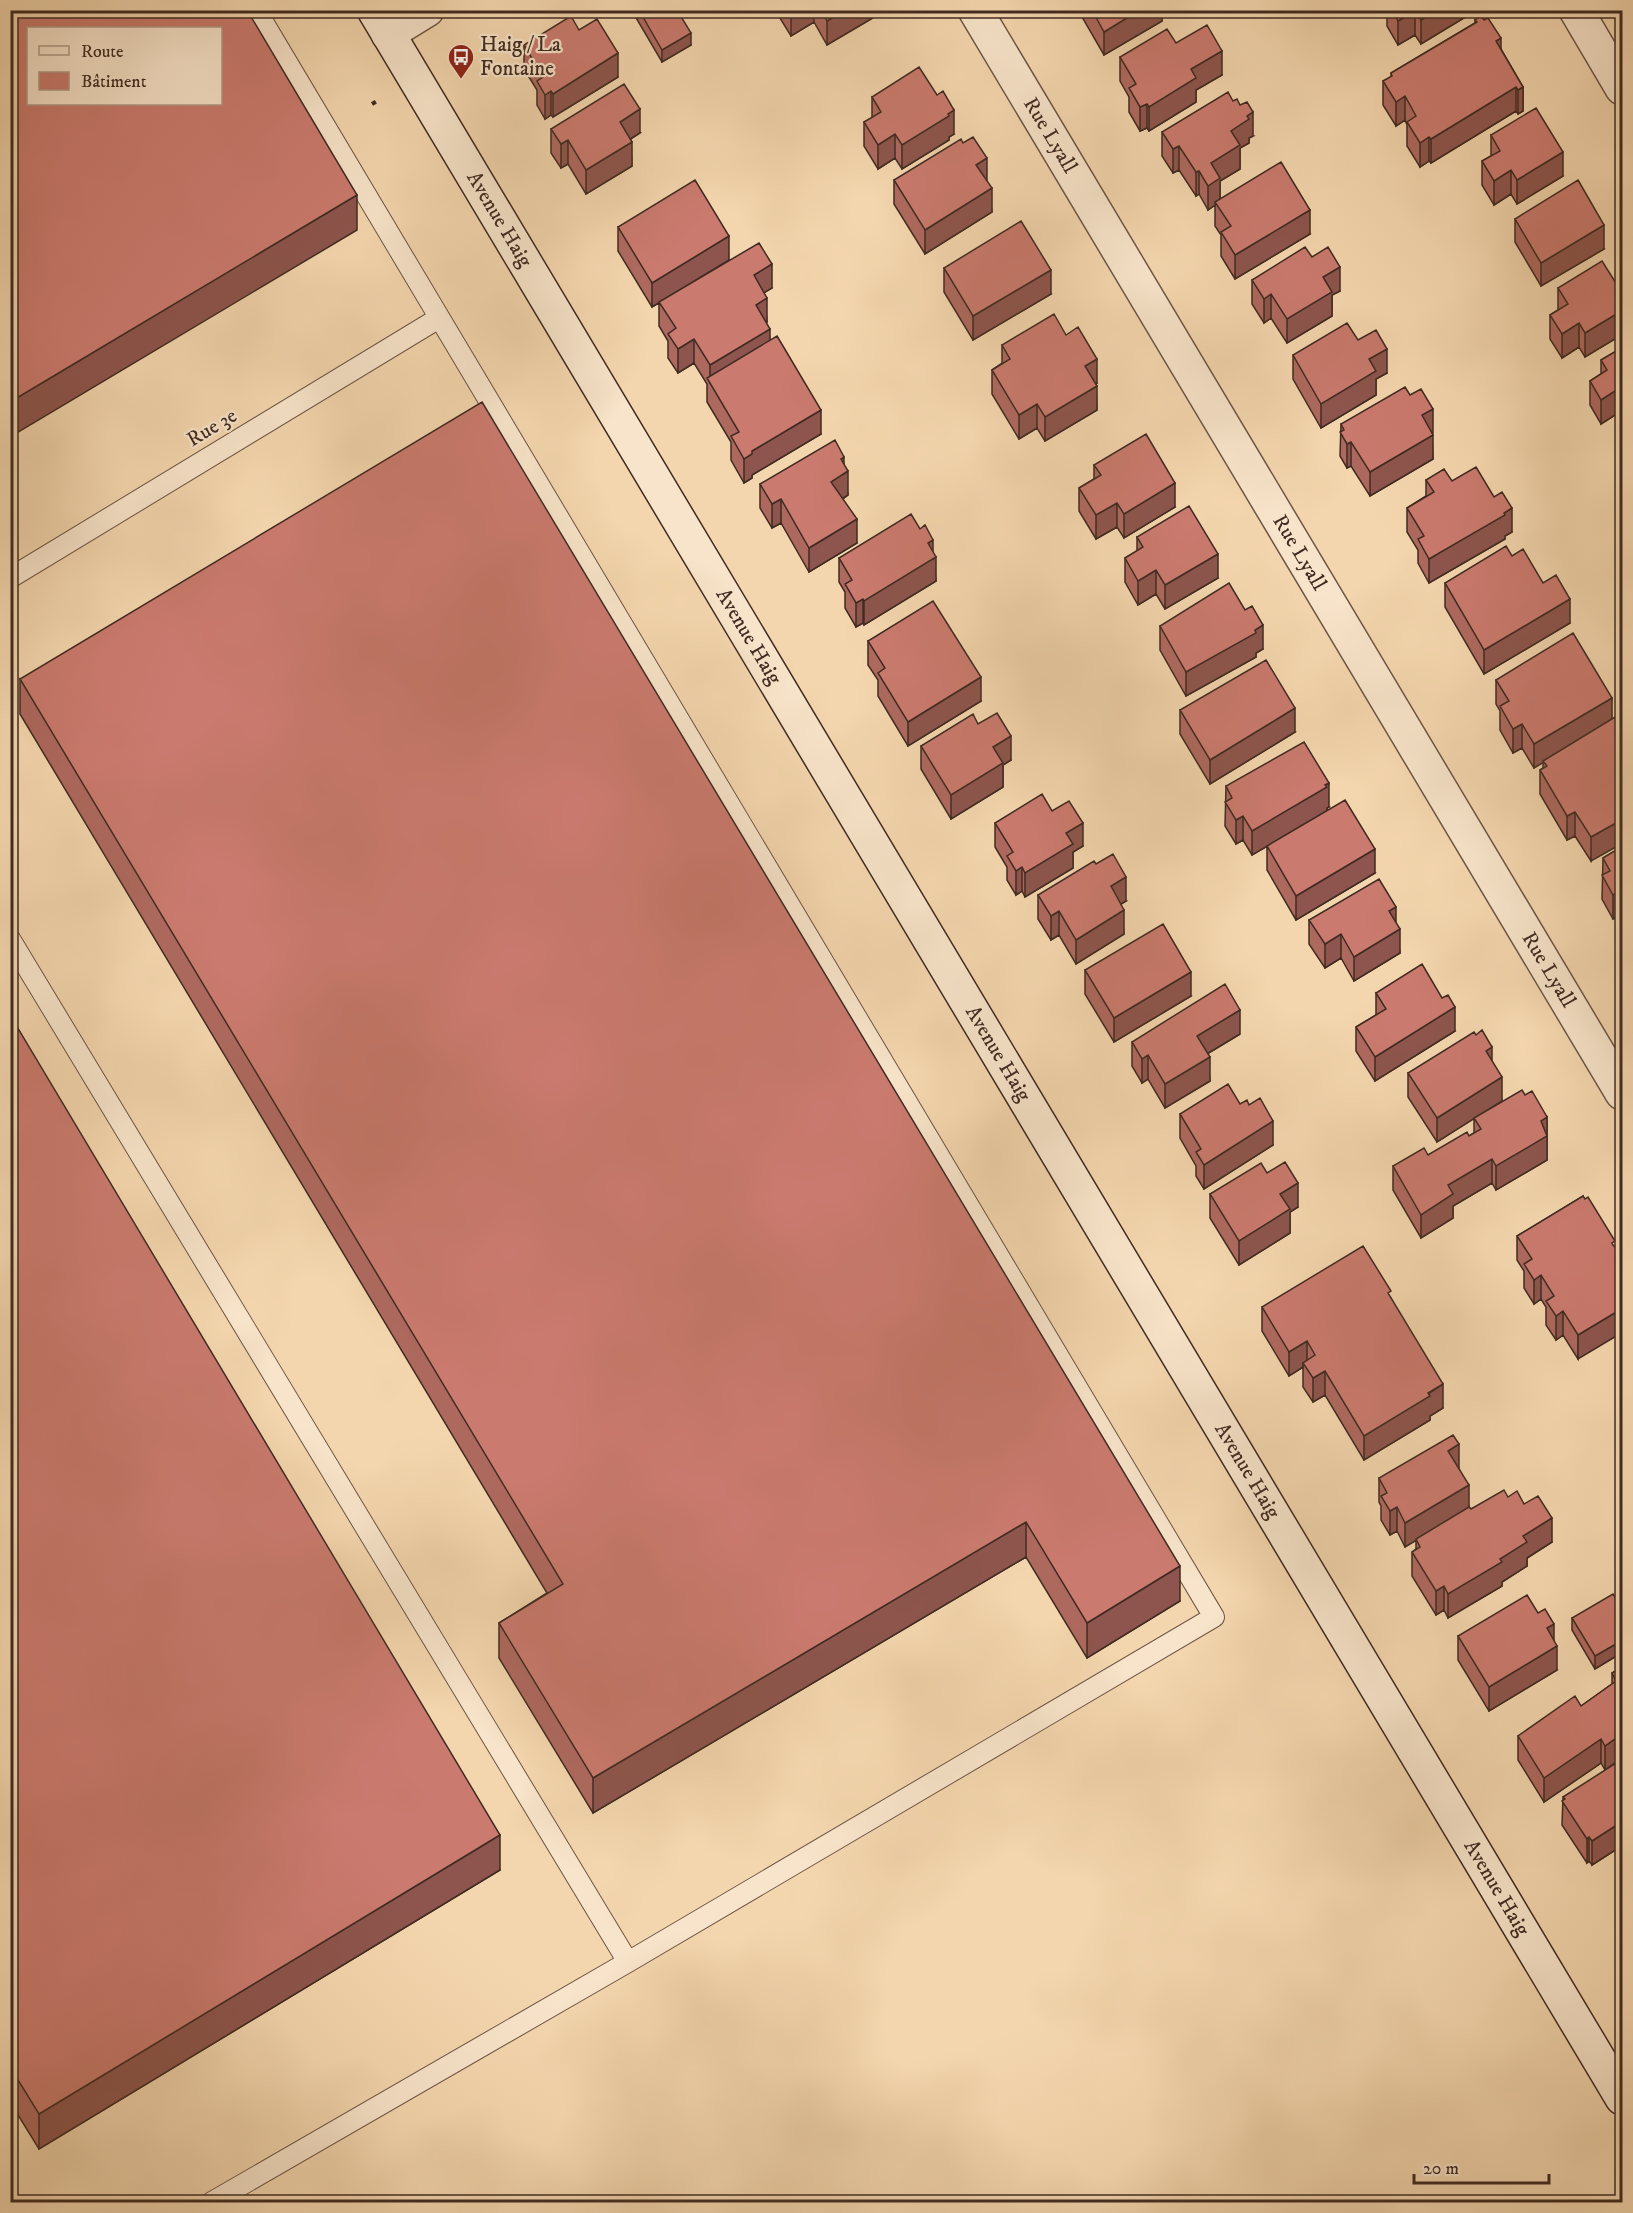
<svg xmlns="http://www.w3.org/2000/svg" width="1633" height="2213" font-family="'IM FELL DW Pica',serif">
<rect width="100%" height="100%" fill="#f4d6ae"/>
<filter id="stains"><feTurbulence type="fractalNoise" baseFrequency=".00333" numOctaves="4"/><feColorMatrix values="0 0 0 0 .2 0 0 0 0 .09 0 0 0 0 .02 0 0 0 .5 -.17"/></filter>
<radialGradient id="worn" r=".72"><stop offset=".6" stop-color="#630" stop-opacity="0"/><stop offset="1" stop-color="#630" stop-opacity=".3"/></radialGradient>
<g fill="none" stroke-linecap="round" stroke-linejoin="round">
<!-- lane casing -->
<g stroke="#6d5645" stroke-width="22">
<path id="lane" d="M10,578L439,318
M10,939L628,1962
M212,2202L628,1962L1214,1617L256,10"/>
</g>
<!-- street casing -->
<g stroke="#6d5645" stroke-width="36">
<g id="street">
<path id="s1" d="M975,10L1622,1093"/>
<path d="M1576,10L1622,88"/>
<path d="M388,34L427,10"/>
</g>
</g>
<!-- secondary casing -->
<g stroke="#402b22" stroke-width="36">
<g id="secondary">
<path id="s2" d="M374,10L1622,2098"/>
</g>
</g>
<!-- path -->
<path stroke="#402b22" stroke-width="4" stroke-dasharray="4.5 3" stroke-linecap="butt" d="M316,11L318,10
M454,55L460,57
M372,104L377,101"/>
<!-- lane -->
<use href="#lane" stroke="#f8e4ca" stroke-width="20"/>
<!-- street -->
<use href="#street" stroke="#f8e4ca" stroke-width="33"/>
<!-- secondary -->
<use href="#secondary" stroke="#f8e4ca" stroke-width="33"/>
</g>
<!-- wall -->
<path fill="#ae695f" stroke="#402b22" stroke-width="1.5" d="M635,10H677L691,45L662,62L635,16Z
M775,10H876V16L827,45L814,22L791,36Z
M1078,10H1162V21L1104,55Z
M1387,10H1472V13L1421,44L1415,35L1398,45L1387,26Z
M1475,20L1501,49L1523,87V111L1518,114L1516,111L1431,163L1429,161L1420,167L1407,146V125L1405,120L1396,126L1383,105V81L1391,77V73L1475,23Z
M579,30L618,77L553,117L551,115L545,119L537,105V90L524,69V45Z
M1176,43L1222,75L1196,90V102L1149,131L1147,128L1140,131L1129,112V97L1120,81V57Z
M872,97L954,134L949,137V140L902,169L895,158L878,169L864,146V122L872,118Z
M551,129L640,133L631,139L632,166L586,194L568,164L561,168L551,153Z
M1162,132L1253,136L1249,138V143L1240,148V169L1220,181V199L1310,234L1235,279L1221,256V235L1215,226V205L1208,210L1199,194L1196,196L1179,170L1173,173L1162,156Z
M1491,135L1563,176L1517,204L1511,194L1494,205L1482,185V161L1491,156Z
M894,180L987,181L992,212L925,254L894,204Z
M1515,219L1604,249L1541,286L1515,242Z
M618,227L729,260L772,288L764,292L767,322L766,323L770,340L821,434L752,475V478L744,483L731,460V442L707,402V384L694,363L678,373L668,358V341L659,326V303L652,307L618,251Z
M1312,257L1340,291L1332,295V316L1287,343L1271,318L1264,323L1252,304V280Z
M944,268L1051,294L973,340L944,292Z
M1623,286V334L1585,357L1579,347L1562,358L1550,339V315L1558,310V288H1619Z
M1066,335L1097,383H1096L1097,410L1045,441L1037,428L1019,439L992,394V370L1002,363V345Z
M1358,340L1387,373L1376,379V395L1321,428L1293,379V355Z
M1623,347V420L1618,413L1601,424L1590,405V381L1601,374V360Z
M1341,424L1433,433H1432L1433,459L1370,496L1351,466L1347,468L1340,456Z
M844,464L848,495L843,499L857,543L809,572L781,523L772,528L760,508V484Z
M1094,465L1175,507L1124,538L1117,527L1096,539L1079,511V488L1094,479Z
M1426,480L1452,481L1512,532L1505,536V539L1429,583L1418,563V550L1407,532V508L1426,496Z
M1137,537L1218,578L1165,609L1156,594L1138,605L1125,582V558L1137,551Z
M933,552L936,581L864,625L863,623L856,627L845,608V592L839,582V558Z
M1445,583H1543L1570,623L1484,674L1445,607Z
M1245,610L1263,649L1256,653V657L1186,696L1160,650V626Z
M868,641L981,701L908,746L878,696V680L868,665Z
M20,679L1180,1601L1087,1658L1026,1557L593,1813L499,1658V1623L547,1593L20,714Z
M1496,680L1612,698L1591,861L1575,836L1567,840L1540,794V770L1543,768V762L1534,768L1522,748L1513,753L1500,730V711L1496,704Z
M1180,710L1295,732L1210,784L1180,734Z
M978,724L1011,760L1003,765V787L951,819L921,769V746Z
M1226,786L1329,807L1327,808V811L1252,855L1243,840L1236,844L1225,826Z
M1052,811L1083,846L1073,852V868L1025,897L1022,891L1016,895L1007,880V867L995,847V823Z
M1267,846L1375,873L1296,920L1267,870Z
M1623,846V915L1622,914L1613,919L1602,899L1603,858Z
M1038,895L1126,901L1121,904L1124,934L1076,964L1059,935L1051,940L1038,919Z
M1309,920L1396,923L1400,953L1354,981L1341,958L1325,968L1309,944Z
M1085,970L1191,996L1114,1042L1085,994Z
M1376,993L1455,1031L1375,1081L1356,1051V1027L1376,1015Z
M10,1015L500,1870L39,2149L10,2102Z
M1240,1034L1207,1054L1210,1081L1165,1108L1148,1079L1142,1083L1132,1066V1042Z
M1492,1061L1502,1101L1477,1117L1525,1095L1547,1117V1160L1496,1190L1492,1183L1453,1206V1218L1421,1238L1393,1190V1166L1428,1155L1469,1136L1474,1133V1118L1437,1142L1408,1097V1073Z
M1240,1104L1273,1145L1204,1189L1196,1176V1166L1180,1138V1114Z
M1267,1173L1298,1207L1290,1212V1233L1239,1265L1210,1218V1194Z
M1583,1196L1578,1359L1563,1335L1556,1340L1546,1325V1307L1541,1299L1534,1304L1524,1288V1271L1517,1260V1236Z
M1391,1298L1443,1408L1430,1416V1420L1364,1460L1325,1395L1313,1402L1303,1387V1367L1289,1376L1262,1331V1307Z
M1623,1355V1393L1616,1383V1359Z
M1459,1468L1469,1507L1471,1509L1508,1497L1524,1504L1552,1542L1527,1558V1566L1502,1582V1586L1448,1618L1444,1610L1436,1615L1412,1576V1552L1416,1549V1540L1405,1547L1397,1531L1390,1535L1381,1520V1506L1379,1502V1478Z
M1623,1610V1652L1595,1669L1572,1630V1618Z
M1458,1636L1557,1670L1489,1711L1458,1660Z
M1623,1667L1605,1770L1601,1763L1544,1802L1518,1760V1736L1581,1706L1612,1684V1673Z
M1623,1772V1845L1592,1865L1589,1861L1587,1863L1562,1825L1563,1797Z"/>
<!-- shaded-wall -->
<path fill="#8d554d" stroke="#402b22" stroke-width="1.5" d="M793,10H814V22L791,36V12Z
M845,10H876V16L827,45V21Z
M1140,10H1162V21L1104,55V32Z
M1437,10H1472V13L1421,44V20Z
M1415,11V35L1398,45V21Z
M691,33V45L662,62V50Z
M1501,38V62L1496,41Z
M1222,51V75L1196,90V102L1149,131V107L1191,69Z
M618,53V77L553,117V94Z
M1516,87V111L1431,163V139Z
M1523,87V111L1518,114V90Z
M551,91V115L545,119V95Z
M1405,96V120L1396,126V102Z
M1147,104V128L1140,131V107Z
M640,109V133L620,145V122Z
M954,110V134L949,137V140L902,169V145Z
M1253,112V136L1249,138V143L1240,148V169L1220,181V202H1215V205L1208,210V186L1211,163L1231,131L1247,116Z
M895,134V158L878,169V145Z
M1429,137V161L1420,167V143Z
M568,140V164L561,168V144Z
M632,142V166L586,194V170Z
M1179,146V170L1173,173V149Z
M1563,152V176L1517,204V180Z
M987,158V182L976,165Z
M1511,170V194L1494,205V181Z
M1199,171V194L1196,196V172Z
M992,188V212L925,254V230Z
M357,195V230L10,437V402Z
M1310,210V234L1235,279V255Z
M1604,225V249L1541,286V263Z
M729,236V260L652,307V283Z
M772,264V288L754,299V275Z
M1340,267V291L1332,295V316L1287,343V319L1323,277Z
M1051,270V294L973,340V316Z
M1271,294V318L1264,323V299Z
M767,298V322L756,329V305Z
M1623,310V334L1585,357V333Z
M1579,323V347L1562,358V334Z
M770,329V353L710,383V365Z
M694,339V363L678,373V349Z
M1387,349V373L1376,379V395L1321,428V404L1369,359Z
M1097,359V383L1085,390V366Z
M1097,386V410L1045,441V417Z
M1618,389V413L1601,424V400Z
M1037,404V428L1019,439V415Z
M1433,409V433L1422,439V415Z
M821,410V434L752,475V478L744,483V459L752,451Z
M1433,435V459L1370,496V472Z
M1351,442V466L1347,468V444Z
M844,457V474L848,471V495L831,506V482L841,459Z
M1175,483V507L1124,538V514Z
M781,499V523L772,528V504Z
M1117,503V527L1096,539V515Z
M1512,508V532L1505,536V539L1429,583V559Z
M857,519V543L809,572V548Z
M933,540V559L936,557V581L864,625V601L928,543Z
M1218,554V578L1165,609V585Z
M1156,570V594L1138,605V581Z
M863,599V623L856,627V603Z
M1570,599V623L1484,674V650Z
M1263,625V649L1256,653V657L1186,696V672Z
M981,677V701L908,746V722Z
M1612,698V722L1534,768V744Z
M1295,708V732L1210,784V760Z
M1522,724V748L1513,753V729Z
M1011,736V760L1003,765V787L951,819V795L993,747Z
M1329,783V807L1327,808V811L1252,855V831Z
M1575,812V836L1567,840V816Z
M1243,816V840L1236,844V820Z
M1623,819V843L1591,861V837Z
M1083,823V846L1073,852V868L1025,897V873L1066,833Z
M1375,849V873L1296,920V896Z
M1022,867V891L1016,895V871Z
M1126,877V901L1111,910V886Z
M1622,890V914L1613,919V895Z
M1396,907V931L1389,911Z
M1124,910V934L1076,964V940Z
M1059,911V935L1051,940V916Z
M1400,929V953L1354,981V957Z
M1341,934V958L1325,968V944Z
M1191,972V996L1114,1042V1018Z
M1455,1007V1031L1375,1081V1057Z
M1240,1010V1034L1197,1060V1036Z
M1492,1047V1071L1486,1051Z
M1148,1055V1079L1142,1083V1059Z
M1210,1057V1081L1165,1108V1084Z
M1502,1077V1101L1437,1142V1118Z
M1547,1117V1160L1496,1190V1166L1541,1121Z
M1273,1121V1145L1204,1189V1165Z
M1492,1159V1183L1453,1206V1218L1421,1238V1215L1448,1185Z
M1298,1183V1207L1290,1212V1233L1239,1265V1241L1280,1194Z
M1541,1275V1299L1534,1304V1280Z
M1623,1308V1332L1578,1359V1335Z
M1563,1311V1335L1556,1340V1316Z
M1307,1341V1365L1303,1363V1367L1289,1376V1352Z
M1325,1371V1395L1313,1402V1378Z
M1443,1384V1408L1430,1416V1420L1364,1460V1436Z
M1459,1444V1468L1448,1475V1451Z
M1469,1485V1509L1405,1547V1523Z
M1397,1507V1531L1390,1535V1511Z
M1552,1518V1542L1527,1558V1566L1502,1582V1586L1448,1618V1594L1500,1559L1523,1536Z
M1026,1522V1557L593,1813V1778Z
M1180,1566V1601L1087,1658V1623Z
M1444,1586V1610L1436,1615V1591Z
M1554,1624V1648L1547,1628Z
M1623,1640V1652L1595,1669V1656Z
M1557,1646V1670L1489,1711V1687Z
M1623,1733V1757L1605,1770V1746Z
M1601,1739V1763L1544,1802V1778Z
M1623,1821V1845L1592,1865V1841Z
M500,1835V1870L39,2149V2114Z
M1589,1837V1861L1587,1863V1839Z"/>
<!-- building -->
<path fill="#ca7a6e" stroke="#402b22" stroke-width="1.5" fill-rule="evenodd" d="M10,10H247L357,195L10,402ZM28,28H220V104H28Z
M639,10H677L691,33L662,50Z
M821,10H845L827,21Z
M1092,10H1140L1104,32Z
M1392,10H1437L1421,20L1415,11L1398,21Z
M571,16L579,30L597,19L618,53L553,94L551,91L545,95L537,81L543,77L524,45Z
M1481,16L1484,20L1488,18L1501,38L1496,41L1523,87L1518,90L1516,87L1431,139L1429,137L1420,143L1407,122L1416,116L1405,96L1396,102L1383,81L1392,76L1391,73L1477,22L1475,20Z
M1207,25L1222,51L1191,69L1196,78L1149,107L1147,104L1140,107L1129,88L1136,84L1120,57L1167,29L1176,43Z
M919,67L937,95L943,91L954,110L948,114L949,116L902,145L895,134L878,145L864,122L881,112L872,97Z
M624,84L640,109L620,122L632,142L586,170L568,140L561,144L551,129Z
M1228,92L1233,101L1237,99L1240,105L1247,102L1253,112L1247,116L1249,119L1231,131L1240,145L1211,163L1220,178L1208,186L1199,171L1196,172L1179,146L1173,149L1162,132Z
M1536,108L1563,152L1517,180L1511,170L1494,181L1482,161L1500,151L1491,135Z
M973,137L987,158L976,165L992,188L925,230L894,180L961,139L963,143Z
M1281,162L1310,210L1235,255L1221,232L1231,226L1215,202Z
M695,180L729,236L652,283L618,227Z
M1578,180L1604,225L1541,263L1515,219Z
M1021,221L1051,270L973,316L944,268Z
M759,243L772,264L754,275L767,298L756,305L770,329L710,365L694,339L678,349L668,334L676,328L659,302Z
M1305,247L1312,257L1328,247L1340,267L1323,277L1332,292L1287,319L1271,294L1264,299L1252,280Z
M1602,261L1619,288L1623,286V310L1585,333L1579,323L1562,334L1550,315L1568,304L1558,288Z
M1054,314L1066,335L1078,327L1097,359L1085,366L1097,386L1045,417L1037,404L1019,415L992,370L1010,359L1002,345Z
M1347,323L1358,340L1376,330L1387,349L1369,359L1376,371L1321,404L1293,355Z
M777,336L821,410L752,451V454L744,459L731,436L739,432L707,378Z
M1623,347V396L1618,389L1601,400L1590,381L1607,370L1601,360Z
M1405,387L1410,395L1421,389L1433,409L1422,415L1433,435L1370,472L1351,442L1347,444L1340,432L1344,430L1341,424Z
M482,402L1180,1566L1087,1623L1026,1522L593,1778L499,1623L563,1584L20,679Z
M1146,434L1175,483L1124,514L1117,503L1096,515L1079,488L1101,475L1094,465Z
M835,440L844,457L841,459L848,471L831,482L857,519L809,548L781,499L772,504L760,484Z
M1476,467L1494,497L1502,492L1512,508L1504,513L1505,515L1429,559L1418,539L1424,536L1407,508L1434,492L1426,480L1444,469L1452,481Z
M1189,506L1218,554L1165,585L1156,570L1138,581L1125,558L1143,547L1137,537Z
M911,514L920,529L925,525L933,540L928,543L936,557L864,601L863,599L856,603L845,584L852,580L839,558Z
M1506,546L1512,556L1523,549L1543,583L1556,575L1570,599L1484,650L1445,583Z
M1229,583L1245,610L1252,606L1263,625L1255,630L1256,633L1186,672L1160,626Z
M933,601L981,677L908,722L878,673L885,668L868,641Z
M1573,633L1612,698L1534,744L1522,724L1513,729L1500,706L1509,701L1496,680Z
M1266,660L1295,708L1210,760L1180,710Z
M997,713L1011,736L993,747L1003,763L951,795L921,746L973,714L978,724Z
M1620,714L1623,717V791L1621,792L1623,795V819L1591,837L1575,812L1567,816L1540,770L1547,766L1543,761Z
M1304,742L1329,783L1325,785L1327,787L1252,831L1243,816L1236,820L1225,802L1232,798L1226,786Z
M1042,794L1052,811L1069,801L1083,823L1066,833L1073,844L1025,873L1022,867L1016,871L1007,856L1013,852L995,823Z
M1345,800L1375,849L1296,896L1267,846Z
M1623,846V891L1622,890L1613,895L1602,875L1610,871L1603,858Z
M1113,854L1126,877L1111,886L1124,910L1076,940L1059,911L1051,916L1038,895L1094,861L1096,864Z
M1379,879L1396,907L1389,911L1400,929L1354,957L1341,934L1325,944L1309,920Z
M1163,924L1191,972L1114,1018L1085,970Z
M1422,964L1442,998L1448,995L1455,1007L1375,1057L1356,1027L1386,1009L1376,993Z
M1225,984L1240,1010L1197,1036L1210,1057L1165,1084L1148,1055L1142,1059L1132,1042Z
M10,1015L500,1835L39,2114L10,2067Z
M1482,1030L1492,1047L1486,1051L1502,1077L1437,1118L1408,1073L1474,1032L1476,1035Z
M1228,1084L1240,1104L1247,1100L1249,1105L1260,1098L1273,1121L1204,1165L1196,1152L1201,1149L1180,1114Z
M1522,1090L1525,1095L1532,1091L1547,1117L1541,1121L1547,1136L1496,1166L1492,1159L1448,1185L1453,1194L1421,1215L1393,1166L1424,1148L1428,1155L1467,1132L1469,1136L1481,1129L1474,1118Z
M1285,1162L1298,1183L1280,1194L1290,1209L1239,1241L1210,1194L1261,1163L1267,1173Z
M1583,1196L1585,1199L1588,1197L1615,1241L1612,1243L1613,1245L1616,1248L1618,1247L1623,1255V1308L1578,1335L1563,1311L1556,1316L1546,1301L1554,1296L1541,1275L1534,1280L1524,1264L1532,1259L1517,1236Z
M1363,1246L1391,1291L1388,1293L1443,1384L1428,1393L1430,1396L1364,1436L1325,1371L1313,1378L1303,1363L1315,1355L1307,1341L1289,1352L1262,1307Z
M1623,1355V1369L1616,1359Z
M1453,1435L1459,1444L1448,1451L1469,1485L1405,1523L1397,1507L1390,1511L1381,1496L1387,1493L1379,1478Z
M1504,1490L1508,1497L1517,1491L1524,1504L1538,1496L1552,1518L1523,1536L1527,1542L1500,1559L1502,1562L1448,1594L1444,1586L1436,1591L1412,1552L1420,1547L1416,1539L1469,1507L1471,1509Z
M1613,1594L1623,1610V1640L1595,1656L1572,1618Z
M1527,1595L1538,1613L1545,1609L1554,1624L1547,1628L1557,1646L1489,1687L1458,1636Z
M1623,1667V1733L1605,1746L1601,1739L1544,1778L1518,1736L1575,1696L1581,1706L1616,1681L1612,1673Z
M1616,1763L1623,1772V1821L1592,1841L1589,1837L1587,1839L1562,1801L1565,1799L1563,1797Z"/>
<!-- icons -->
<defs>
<g id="bus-pin" transform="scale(1.35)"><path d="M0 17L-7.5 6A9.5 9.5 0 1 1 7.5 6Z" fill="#8f2418" stroke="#f8e4ca"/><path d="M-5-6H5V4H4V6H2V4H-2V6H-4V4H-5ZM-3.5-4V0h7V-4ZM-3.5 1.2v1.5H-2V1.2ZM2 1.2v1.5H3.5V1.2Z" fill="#fff"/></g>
</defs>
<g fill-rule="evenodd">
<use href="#bus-pin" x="461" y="57"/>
</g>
<g text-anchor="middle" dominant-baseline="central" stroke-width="4.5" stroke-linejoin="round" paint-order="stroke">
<!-- poi labels -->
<g font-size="21" fill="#402b22" stroke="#f8e4ca" text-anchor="start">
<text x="480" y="45">Haig / La<tspan x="480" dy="24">Fontaine</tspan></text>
</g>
<!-- street labels -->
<g font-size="21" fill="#402b22" stroke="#f8e4ca">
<text stroke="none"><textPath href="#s1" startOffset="146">Rue Lyall</textPath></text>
<text stroke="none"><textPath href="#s2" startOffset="244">Avenue Haig</textPath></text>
<text transform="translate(212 428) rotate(-31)">Rue 3e</text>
<text stroke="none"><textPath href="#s1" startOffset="632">Rue Lyall</textPath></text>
<text stroke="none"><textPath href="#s2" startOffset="730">Avenue Haig</textPath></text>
<text stroke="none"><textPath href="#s1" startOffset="1118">Rue Lyall</textPath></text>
<text stroke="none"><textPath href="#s2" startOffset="1216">Avenue Haig</textPath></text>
<text stroke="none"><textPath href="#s2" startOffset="1702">Avenue Haig</textPath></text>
<text stroke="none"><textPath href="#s2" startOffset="2188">Avenue Haig</textPath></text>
</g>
</g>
<!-- margin -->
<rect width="1633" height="2213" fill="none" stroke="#f4d6ae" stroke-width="36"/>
<rect x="12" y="12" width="1609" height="2189" fill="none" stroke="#402b22" stroke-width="3"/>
<rect x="18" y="18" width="1597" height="2177" fill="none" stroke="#402b22" stroke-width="1.5"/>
<!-- legend -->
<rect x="27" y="27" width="195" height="78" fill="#f8e4ca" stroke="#ae9a87" stroke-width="1.5"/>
<rect x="39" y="46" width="30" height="9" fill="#f8e4ca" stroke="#ae9a87" stroke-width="1.5"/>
<text x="81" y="57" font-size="18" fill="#402b22">Route</text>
<rect x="39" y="72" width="30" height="18" fill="#ca7a6e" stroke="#ae9a87" stroke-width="1.5"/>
<text x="81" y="87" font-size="18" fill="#402b22">Bâtiment</text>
<!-- scale -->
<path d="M1414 2174v9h135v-9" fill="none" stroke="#402b22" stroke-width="3"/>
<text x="1423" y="2174" font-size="18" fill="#402b22" stroke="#f8e4ca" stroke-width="4.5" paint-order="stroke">20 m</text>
<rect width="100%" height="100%" filter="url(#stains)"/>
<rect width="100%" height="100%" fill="url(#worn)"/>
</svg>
